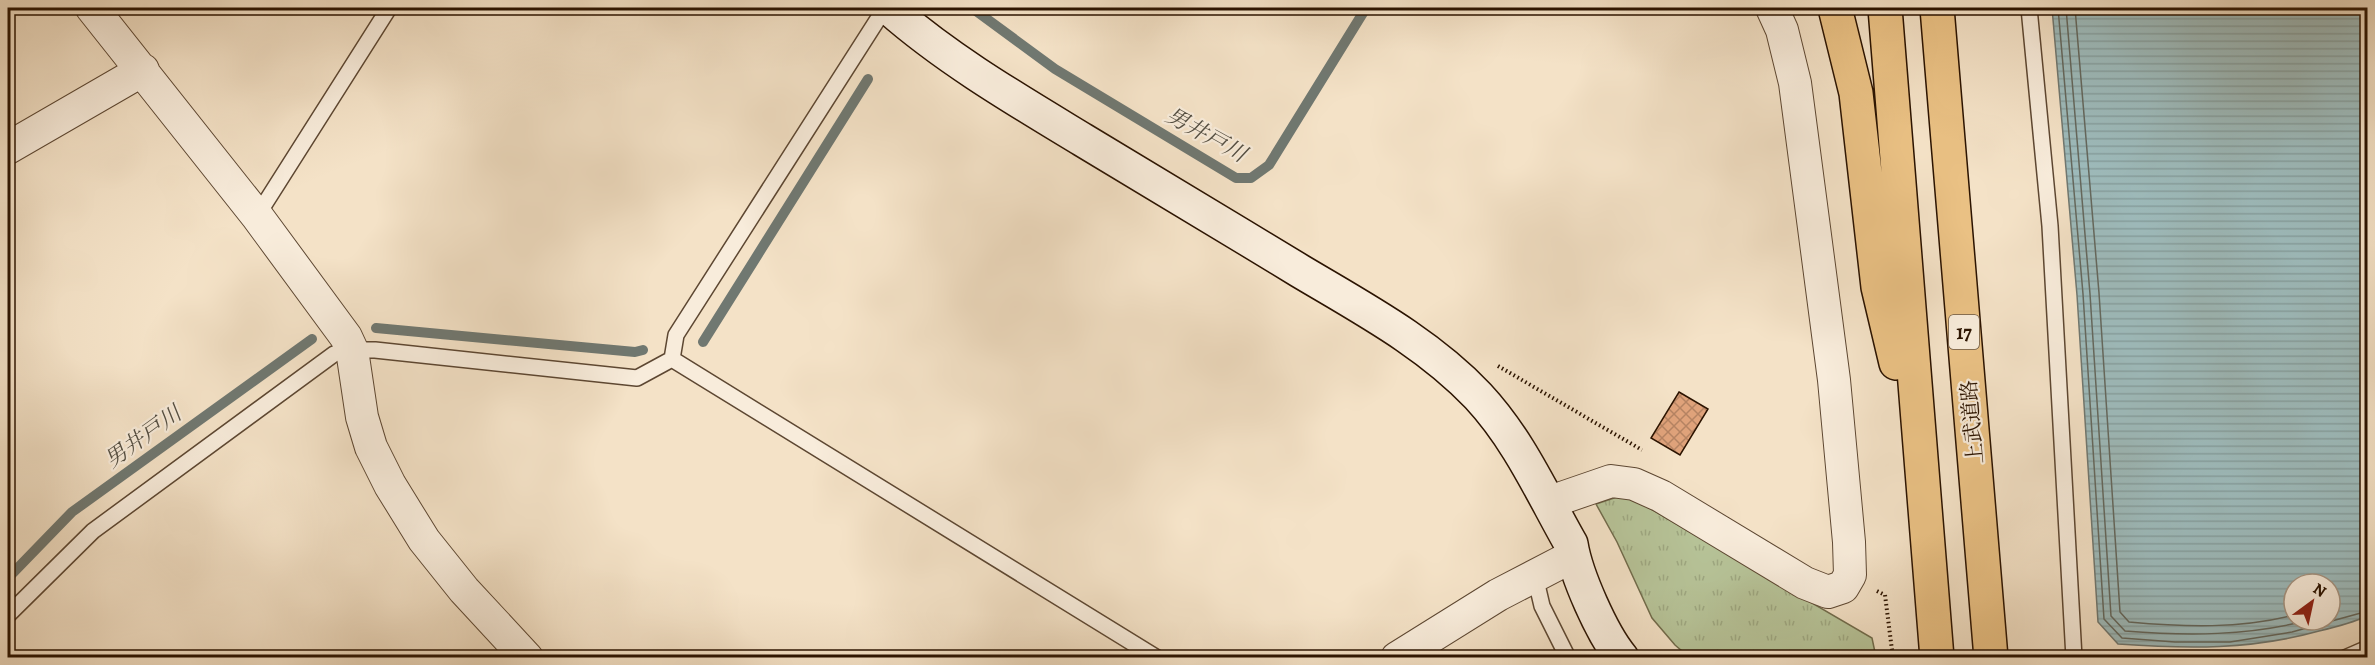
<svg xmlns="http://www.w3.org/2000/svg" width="2375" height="665" font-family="Alegreya,'Noto Serif JP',serif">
<defs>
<pattern id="grass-tufts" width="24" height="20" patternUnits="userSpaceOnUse" patternTransform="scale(1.5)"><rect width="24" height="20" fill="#b7c499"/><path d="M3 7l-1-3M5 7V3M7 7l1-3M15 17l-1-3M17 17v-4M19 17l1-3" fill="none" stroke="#9ea882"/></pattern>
<pattern id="water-rules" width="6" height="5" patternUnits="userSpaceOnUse" patternTransform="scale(1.5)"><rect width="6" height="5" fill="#9ebcbd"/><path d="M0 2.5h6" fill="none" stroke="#88a1a1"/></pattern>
<pattern id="building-cross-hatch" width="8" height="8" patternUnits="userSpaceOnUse" patternTransform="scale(1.5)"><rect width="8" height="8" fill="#dfa27a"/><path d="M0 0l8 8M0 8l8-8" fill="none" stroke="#b58362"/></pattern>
</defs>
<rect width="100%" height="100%" fill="#f4e2c7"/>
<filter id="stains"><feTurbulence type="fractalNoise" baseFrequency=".00333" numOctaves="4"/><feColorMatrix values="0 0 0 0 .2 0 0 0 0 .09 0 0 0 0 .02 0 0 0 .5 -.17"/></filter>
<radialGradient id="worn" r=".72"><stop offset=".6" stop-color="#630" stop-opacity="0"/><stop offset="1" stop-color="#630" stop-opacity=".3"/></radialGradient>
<!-- grass -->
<path fill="url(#grass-tufts)" stroke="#716c4c" stroke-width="1.5" d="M1617,497L1632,498L1872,638L1876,657H1689L1675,645L1652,618L1617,542L1596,504Z"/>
<!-- water -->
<path fill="url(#water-rules)" stroke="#707871" stroke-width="1.5" fill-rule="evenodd" d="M2052,8H2367V616C2352,623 2336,627 2319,631C2251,650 2188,649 2118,644L2098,622L2077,295ZM2294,584H2330V620H2294Z"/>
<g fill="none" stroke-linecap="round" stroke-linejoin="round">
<!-- shore -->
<path stroke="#64685e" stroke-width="1.5" d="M2058,8L2083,294L2104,619L2122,638L2175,642H2230L2292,632L2368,611
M2066,8L2090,294L2111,616L2125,631C2187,636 2249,636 2309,620
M2075,8L2099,293L2120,612L2129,622C2184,627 2241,629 2294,615"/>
<!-- stream -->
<path stroke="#707871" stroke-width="10" d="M972,8L1055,69L1236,178H1251L1269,165L1366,8
M376,328L635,352L643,350
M703,342L868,79
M8,578L72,512L312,339"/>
</g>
<!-- building -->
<path fill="url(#building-cross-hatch)" stroke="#2b1300" stroke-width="1.5" d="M1679,392L1708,409L1680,455L1651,438Z"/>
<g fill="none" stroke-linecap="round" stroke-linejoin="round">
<!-- lane casing -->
<g stroke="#5d4732" stroke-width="18">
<path id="lane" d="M2029,8L2050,226L2074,658
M257,216L389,8
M672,359L1157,658
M1535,576L1542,606L1568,658
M8,615L93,531L334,354L352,350H375L637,378L672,359L676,335L885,8
M2345,658L2368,648"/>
</g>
<!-- street casing -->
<g stroke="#5d4732" stroke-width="34">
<path id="street" d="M92,8L257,216L346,337L352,350L362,417L371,447L390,485L424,540L464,590L527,658
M8,148L143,70
M1550,502L1611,481L1634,484L1661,496L1805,583L1828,592L1843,587L1850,575L1849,542L1834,380L1795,83L1782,30L1772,8
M1397,658L1498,595L1573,556"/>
</g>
<!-- secondary casing -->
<g stroke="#2b1300" stroke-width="36">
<path id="secondary" d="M889,8C947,59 1017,100 1083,140C1156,184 1228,227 1300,271C1362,308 1428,343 1478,396C1519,440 1542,493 1571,544C1576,575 1602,634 1622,658"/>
</g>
<!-- highway casing -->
<g stroke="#2b1300" stroke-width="36">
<path id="highway" d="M1835,8L1856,93L1878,287L1896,363
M1885,8L1937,658
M1937,8L1991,658"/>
</g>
<!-- path -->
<path stroke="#2b1300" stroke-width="4" stroke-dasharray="1.5 3" stroke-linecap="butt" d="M1498,366L1642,450
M1877,591L1885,595L1893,658"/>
<!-- lane -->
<use href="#lane" stroke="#f8ecdb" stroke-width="15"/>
<!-- street -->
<use href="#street" stroke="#f8ecdb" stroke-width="32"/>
<!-- secondary -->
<use href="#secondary" stroke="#f8ecdb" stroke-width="33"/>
<!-- highway -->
<use href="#highway" stroke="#eac184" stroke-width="33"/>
</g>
<g text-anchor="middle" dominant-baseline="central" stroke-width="4.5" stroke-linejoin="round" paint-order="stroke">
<!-- shield labels -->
<rect fill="#f8ecdb" stroke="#685442" stroke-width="1.5" x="1949" y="315" width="30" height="34" rx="4.5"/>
<g font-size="20" font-weight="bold" fill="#2b1300">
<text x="1964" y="332">17</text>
</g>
<!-- street labels -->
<g font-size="21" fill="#2b1300" stroke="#f8ecdb">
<text transform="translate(1972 422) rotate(-95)">上武道路</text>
</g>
<!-- water labels -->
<g font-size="22" font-style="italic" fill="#534e42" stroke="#f8ecdb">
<text transform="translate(1206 135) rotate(29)">男井戸川</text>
<text transform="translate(143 437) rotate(-36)">男井戸川</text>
</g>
</g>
<!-- margin -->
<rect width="2375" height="665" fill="none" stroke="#f4e2c7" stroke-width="30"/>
<rect x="9" y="9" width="2357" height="647" fill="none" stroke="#2b1300" stroke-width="3"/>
<rect x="15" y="15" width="2345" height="635" fill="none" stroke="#2b1300" stroke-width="1.5"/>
<!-- north arrow -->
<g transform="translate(2312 602) rotate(33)"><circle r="28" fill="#f8ecdb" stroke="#a69583" stroke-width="1.5"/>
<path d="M0-4.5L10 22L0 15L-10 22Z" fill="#8f2418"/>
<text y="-9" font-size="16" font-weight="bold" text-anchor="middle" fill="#2b1300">N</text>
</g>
<rect width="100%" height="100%" filter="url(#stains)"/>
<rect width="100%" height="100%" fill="url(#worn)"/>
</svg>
